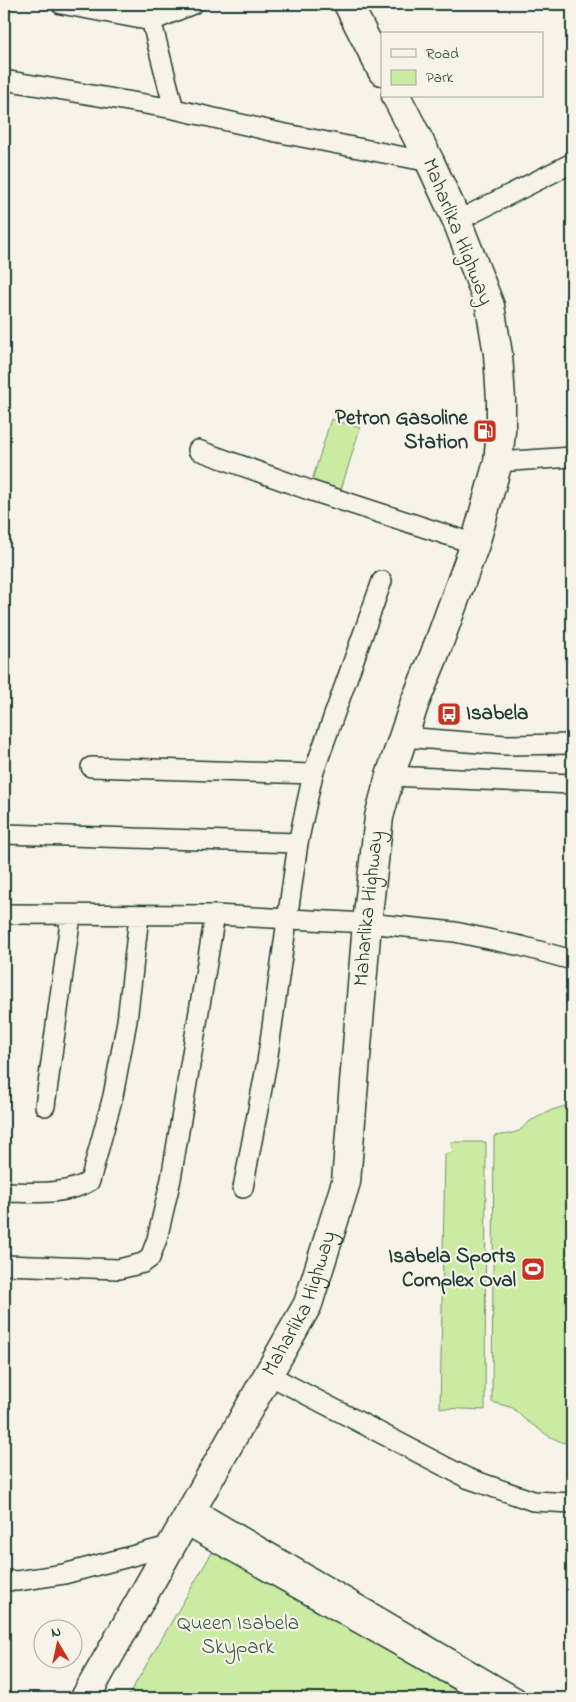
<svg xmlns="http://www.w3.org/2000/svg" width="576" height="1702" font-family="'Indie Flower',sans-serif">
<rect width="100%" height="100%" fill="#f7f3e8"/>
<filter id="ink" filterUnits="userSpaceOnUse"><feTurbulence type="fractalNoise" baseFrequency=".02" numOctaves="2"/><feDisplacementMap in="SourceGraphic" scale="10" xChannelSelector="R" yChannelSelector="G"/><feConvolveMatrix kernelMatrix="1 2 1 2 8 2 1 2 1" color-interpolation-filters="sRGB"/></filter>
<g filter="url(#ink)">
<!-- green -->
<path fill="#cbeba3" stroke="#75946c" d="M331,419L360,428L340,493L311,484Z
M572,1104V1444L561,1442L547,1435L523,1418L513,1408L492,1402L494,1136L509,1134L519,1131L530,1121L552,1110Z
M451,1142H486L485,1410L440,1408L445,1154L453,1152Z
M214,1549L468,1698H127Z"/>
<g fill="none" stroke-linecap="round" stroke-linejoin="round">
<!-- minor casing -->
<g stroke="#1f3d34" stroke-width="22">
<path id="minor" d="M61,4L152,21L193,4
M147,4L174,109
M4,80L174,109L276,132L430,162
M457,221L572,163
M198,450L309,490L475,544
M498,462L572,457
M403,737L506,745L572,744
M91,767L313,774
M390,776L572,784
M4,834L298,843
M4,914L215,915L367,923L455,932L521,946L572,960
M45,1106L71,915
M243,1188L267,1062L298,843L313,774L382,581
M4,1192C31,1192 66,1196 90,1181L113,1096L127,1021L139,916
M4,1265L119,1269L143,1263L150,1258L157,1239L171,1179L215,915
M269,1375L467,1478L533,1501L572,1503
M193,1508L517,1698
M184,1524L491,1698
M4,1580L17,1581L64,1574L173,1545"/>
</g>
<!-- highway casing -->
<g stroke="#1f3d34" stroke-width="31">
<g id="highway">
<path d="M348,4L382,71"/>
<path id="s1" d="M85,1698L308,1304L346,1182L367,923L379,817L390,776L415,702L434,656L475,544L498,462L501,431V400L498,354L490,306L457,221L430,162L396,96"/>
</g>
</g>
<!-- minor -->
<use href="#minor" stroke="#f7f3e8" stroke-width="19"/>
<!-- highway -->
<use href="#highway" stroke="#f7f3e8" stroke-width="28"/>
</g>
</g>
<!-- icons -->
<defs>
<g id="fuel-square" transform="scale(1.25)"><rect x="-9" y="-9" width="18" height="18" rx="4" fill="#c8321e" stroke="#f7f3e8"/><path d="M-5.5-6h7V0h2V4h1.3V-2.5L3-4.5l.8-.8L6-3V5H2.5V1h-1V6h-7ZM-4.2-4.7v3.2H.2V-4.7Z" fill="#fff"/></g>
<g id="bus-square" transform="scale(1.25)"><rect x="-9" y="-9" width="18" height="18" rx="4" fill="#c8321e" stroke="#f7f3e8"/><path d="M-5-6H5V4H4V6H2V4H-2V6H-4V4H-5ZM-3.5-4V0h7V-4ZM-3.5 1.2v1.5H-2V1.2ZM2 1.2v1.5H3.5V1.2Z" fill="#fff"/></g>
<g id="stadium-square" transform="scale(1.25)"><rect x="-9" y="-9" width="18" height="18" rx="4" fill="#c8321e" stroke="#f7f3e8"/><path d="M0-5a6.5 5 0 1 0 0 10a6.5 5 0 1 0 0-10ZM-3.5-1.8h7v3.6h-7Z" fill="#fff"/></g>
</defs>
<g fill-rule="evenodd">
<use href="#fuel-square" x="485" y="431"/>
<use href="#bus-square" x="449" y="714"/>
<use href="#stadium-square" x="533" y="1269"/>
</g>
<g text-anchor="middle" dominant-baseline="central" stroke-width="4.5" stroke-linejoin="round" paint-order="stroke">
<!-- street labels -->
<g font-size="21" fill="#1f3d34" stroke="#f7f3e8">
<text transform="translate(457 232) rotate(68)">Maharlika Highway</text>
<text stroke="none"><textPath href="#s1" startOffset="855">Maharlika Highway</textPath></text>
<text stroke="none"><textPath href="#s1" startOffset="450">Maharlika Highway</textPath></text>
</g>
<!-- poi labels -->
<g font-size="21" font-weight="bold" fill="#1f3d34" stroke="#f7f3e8" text-anchor="end">
<text x="468" y="419">Petron Gasoline<tspan x="468" dy="24">Station</tspan></text>
<text x="466" y="714" text-anchor="start">Isabela</text>
<text x="516" y="1257">Isabela Sports<tspan x="516" dy="24">Complex Oval</tspan></text>
</g>
<!-- park labels -->
<g font-size="21" fill="#395745" stroke="#f7f3e8">
<text x="238" y="1624">Queen Isabela<tspan x="238" dy="24">Skypark</tspan></text>
</g>
</g>
<!-- margin -->
<rect width="576" height="1702" fill="none" stroke="#f7f3e8" stroke-width="20"/>
<rect x="10" y="10" width="556" height="1682" fill="none" stroke="#1f3d34" stroke-width="2" filter="url(#ink)"/>
<!-- legend -->
<rect x="381" y="32" width="162" height="65" fill="#f7f3e8" stroke="#a1aaa0"/>
<rect x="391" y="49" width="25" height="8" fill="#f7f3e8" stroke="#a1aaa0"/>
<text x="426" y="58" font-size="15" fill="#1f3d34">Road</text>
<rect x="391" y="70" width="25" height="15" fill="#cbeba3" stroke="#a1aaa0"/>
<text x="426" y="82" font-size="15" fill="#1f3d34">Park</text>
<!-- north arrow -->
<g transform="translate(58 1644) rotate(351)"><circle r="24" fill="#f7f3e8" stroke="#a1aaa0"/>
<path d="M0-4L9 19L0 12L-9 19Z" fill="#c8321e"/>
<text y="-8" font-size="14" font-weight="bold" text-anchor="middle" fill="#1f3d34">N</text>
</g>
</svg>
